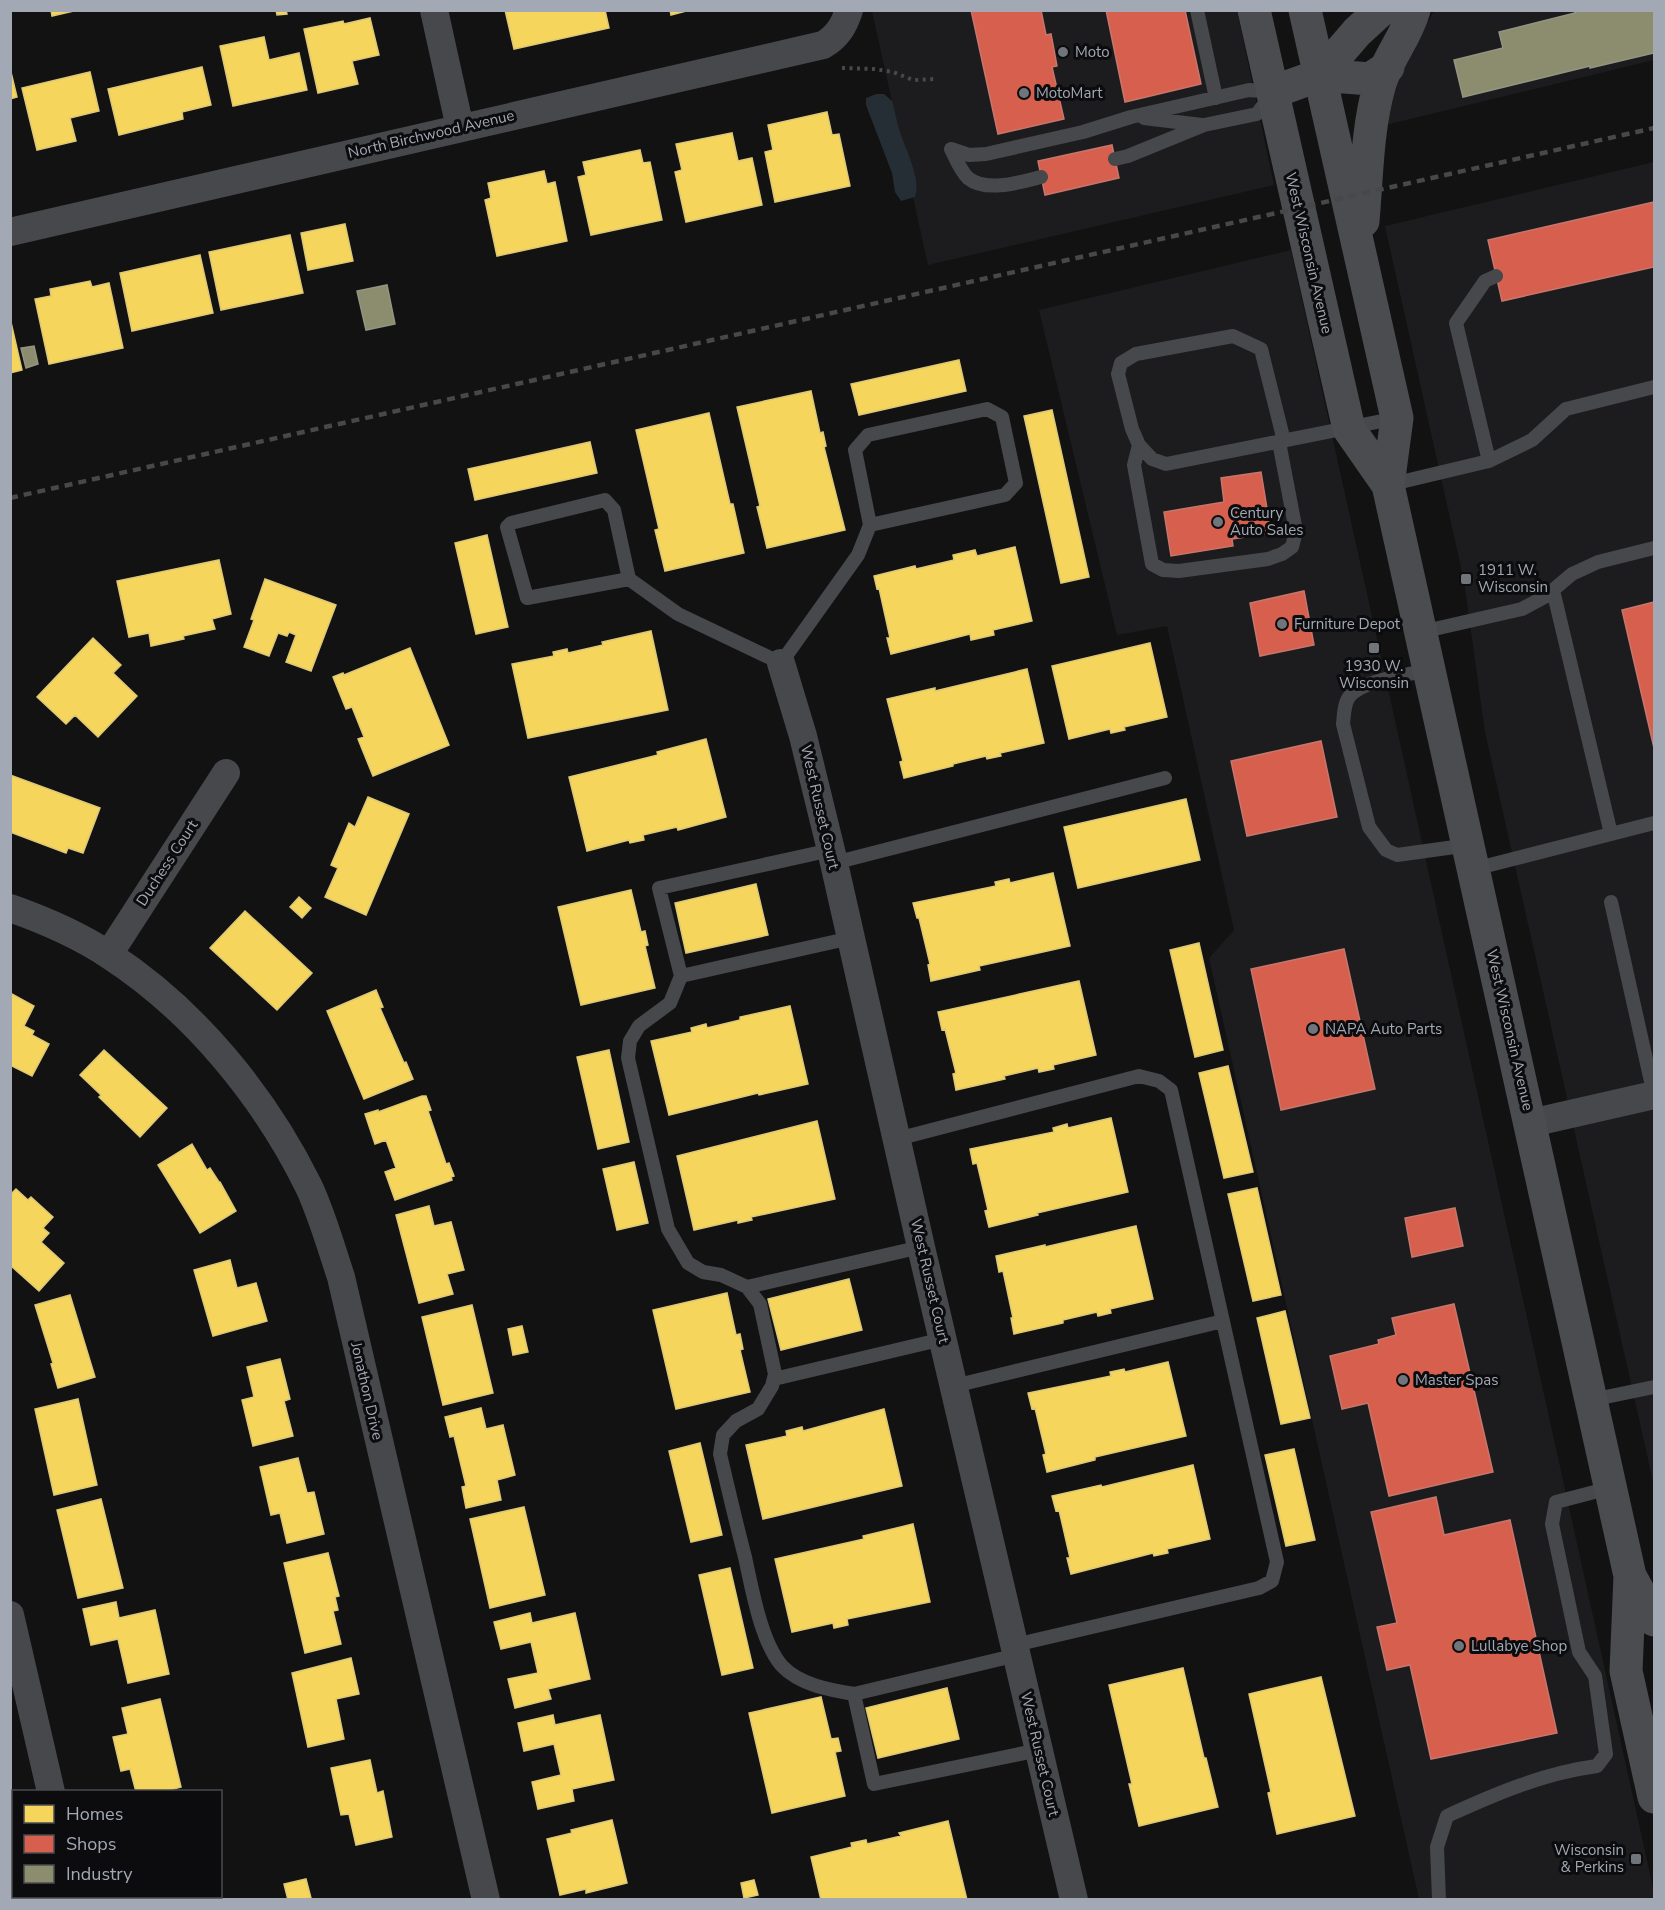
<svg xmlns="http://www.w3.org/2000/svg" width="1665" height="1910" font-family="'Nunito Sans',sans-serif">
<rect width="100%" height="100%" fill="#121212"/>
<!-- built -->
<path fill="#1c1c1e" d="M872,11H1237L1274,185L928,265Z
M1434,11H1654V60L1381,126L1385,104L1420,34Z
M1654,162V1486L1485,732L1464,581L1385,226Z
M1291,250L1654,1892V1899H1419L1209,958L1234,930L1167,626L1117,635L1039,310Z"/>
<!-- water -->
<path fill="#252e34" d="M876,94H884L892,101C895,110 896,119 899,129C904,146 922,180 915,197L901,201L895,192L892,173L866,105V98Z"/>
<!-- homes -->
<path fill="#f6d55c" stroke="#ddc876" stroke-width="1.5" d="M51,10H78L52,16Z
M276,10H286L287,14L277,15Z
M505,10H605L609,28L514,49Z
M670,10H690L671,15Z
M370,18L379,55L352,61L358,84L318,93L304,29L343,21L344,24Z
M264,37L269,60L299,53L307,90L233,106L220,46Z
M202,67L211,105L182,112L183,119L119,135L108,89Z
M10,68L17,97L10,99Z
M90,72L99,111L70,118L76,141L37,150L22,88Z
M827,112L832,135L839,134L850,186L775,202L765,152L773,150L768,125Z
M732,133L738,161L752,158L762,205L686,222L675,172L682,170L676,144Z
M640,150L643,163L650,162L662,220L591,235L578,177L586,175L583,162Z
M544,171L547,184L555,182L567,241L497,256L485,200L491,198L488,183Z
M345,224L353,261L308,270L301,233Z
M290,235L303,293L221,310L209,252Z
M200,255L213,313L132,331L120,273Z
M90,281L92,287L109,283L123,348L49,364L35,299L51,296L50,289Z
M10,318L22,370L10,373Z
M959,360L966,391L859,415L851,384Z
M811,391L820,433L823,432L826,446L824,447L845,530L767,548L757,507L760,506L737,407Z
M1052,410L1089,577L1061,583L1024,416Z
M709,413L730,504H733L744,553L665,571L655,530L659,529L636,430Z
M590,442L597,473L475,500L468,469Z
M487,535L508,627L476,634L455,543Z
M1015,547L1032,621L993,630L994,635L971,640L970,634L891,654L887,638H890L879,588L877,589L874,576L915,566L916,569L954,560L953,555L975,550L977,556Z
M219,560L231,614L212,619L215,629L183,636L184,639L151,646L149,633L129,637L117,581Z
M265,579L336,605L311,671L286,662L296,635L289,632L287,636L278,633L269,656L244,647L254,620L251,619Z
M651,631L668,710L528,738L512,664L554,656L553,652L567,649L568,653L603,645L602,642Z
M93,638L121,665L113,673L137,696L98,737L75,715L66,724L37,697Z
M1150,643L1167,717L1124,727L1125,730L1111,733L1110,729L1069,739L1052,666Z
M410,648L449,745L373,776L358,739L364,737L352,707L346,709L333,677L343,673L344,675Z
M1027,669L1044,743L1000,753L1001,756L987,759L986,756L953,764V766L904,778L900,762L903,761L887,699L935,688V691Z
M706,739L726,817L678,830L677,827L643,835L644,840L630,843L629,840L587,851L569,777L658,755L657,752Z
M10,775L100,808L83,853L68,848L66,853L10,832Z
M368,797L409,814L366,915L325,897L338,868L331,865L349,823L355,827Z
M1186,799L1200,860L1078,888L1064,827Z
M1053,873L1070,946L979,966L980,970L931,981L928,965L930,964L919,918H917L913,903L996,886L995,882L1009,879L1010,883Z
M756,884L768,935L686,953L675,903Z
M631,890L641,932L645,931L648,945L645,946L655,988L581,1005L558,907Z
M299,897L311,908L302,918L290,907Z
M245,911L312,973L277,1010L210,948Z
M1199,943L1223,1050L1195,1057L1170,950Z
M1079,981L1096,1055L1053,1065L1054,1069L1039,1072L1038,1068L1004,1076L1005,1079L956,1090L953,1074L956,1073L945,1029L942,1030L938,1012Z
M376,990L383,1007L380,1008L404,1063L406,1062L413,1079L364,1099L327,1011Z
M10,993L34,1006L24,1026L34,1031L32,1035L49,1044L32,1076L10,1065Z
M790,1006L808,1084L759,1095L758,1093L669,1115L651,1041L692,1032L691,1028L706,1024L707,1028L740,1020V1017Z
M104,1050L167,1108L140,1137L99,1097L101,1095L80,1075Z
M609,1050L629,1142L598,1149L577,1057Z
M1228,1066L1253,1172L1224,1178L1199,1073Z
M422,1096H426L431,1110L428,1111L446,1164L449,1163L454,1176L451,1177L452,1180L395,1200L385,1172L396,1168L386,1140L375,1144L365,1114L378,1110V1112Z
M1111,1118L1128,1192L1037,1213L1038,1215L989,1227L985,1211L988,1210L977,1163L973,1164L970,1149L1054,1132L1053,1128L1067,1124L1068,1128Z
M817,1121L835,1199L751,1217L752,1220L738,1223V1220L694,1230L677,1156Z
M192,1144L207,1170L210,1168L219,1182H220L236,1211L200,1233L158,1165Z
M634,1162L648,1223L617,1230L603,1169Z
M1257,1188L1281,1295L1253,1301L1228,1194Z
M16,1189L28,1200L31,1197L53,1217L43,1228L49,1233L41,1242L64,1263L39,1291L10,1265V1195Z
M429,1206L434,1226L451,1222L464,1270L447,1274L453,1294L419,1303L396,1215Z
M1136,1226L1153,1299L1110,1309L1111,1313L1098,1316L1097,1312L1063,1320V1323L1014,1334L1011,1318H1013L1003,1271L999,1272L996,1256L1045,1245V1247Z
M230,1260L237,1288L256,1283L267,1321L213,1336L194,1270Z
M849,1279L862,1330L781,1350L768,1299Z
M727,1293L736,1335L740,1334L743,1349L740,1350L750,1392L676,1409L653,1310Z
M70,1295L95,1377L58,1388L51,1364L53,1363L35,1305Z
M472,1305L493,1393L443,1405L422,1317Z
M1285,1311L1310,1418L1281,1424L1257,1318Z
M522,1326L528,1352L513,1355L508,1329Z
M280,1359L290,1399L284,1401L293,1436L253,1446L242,1400L254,1397L247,1367Z
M1168,1362L1186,1436L1095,1457V1460L1047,1472L1043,1455L1046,1454L1035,1408L1032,1409L1028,1393L1111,1376L1110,1372L1124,1369L1125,1372Z
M78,1399L97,1485L54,1495L35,1409Z
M481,1408L486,1429L503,1425L515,1475L497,1480L501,1500L466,1508L462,1487L466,1486L454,1436L450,1437L445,1417Z
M884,1409L902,1486L763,1519L746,1445L787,1436L786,1431L802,1427L803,1431Z
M700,1443L722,1535L691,1542L669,1451Z
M1294,1449L1315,1540L1286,1546L1265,1455Z
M298,1458L307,1493L314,1492L324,1534L287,1543L280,1513L271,1515L260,1467Z
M1193,1465L1210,1539L1167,1549L1168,1553L1154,1556L1153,1553L1071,1574L1067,1558H1070L1059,1510L1056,1511L1052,1496L1101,1485L1102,1487Z
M101,1499L123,1588L78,1598L57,1510Z
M524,1507L545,1595L490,1608L470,1519Z
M913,1524L930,1602L847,1619L848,1625L834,1628L833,1623L792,1632L775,1559L864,1539L863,1536Z
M328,1553L339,1596L335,1597L338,1610L333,1611L341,1644L305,1653L284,1563Z
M730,1568L753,1668L722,1675L699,1575Z
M116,1602L119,1618L155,1610L169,1674L128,1683L118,1639L91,1645L83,1609Z
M530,1613L532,1623L575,1613L590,1679L548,1689L551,1699L515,1708L508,1679L538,1673L531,1642L501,1649L494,1622Z
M351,1658L359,1694L336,1699L344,1739L308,1747L292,1673Z
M1183,1668L1204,1758H1206L1218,1807L1139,1826L1129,1784H1132L1109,1685Z
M1321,1677L1355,1816L1277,1834L1268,1793L1271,1792L1249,1694Z
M947,1688L959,1739L878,1758L866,1708Z
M821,1697L831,1739L838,1738L841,1751L835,1752L845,1796L772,1813L749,1713Z
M160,1699L181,1787L163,1792H136L130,1769L121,1771L113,1737L128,1734L122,1708Z
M553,1715L555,1725L600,1715L614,1780L572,1789L574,1801L538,1809L532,1782L561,1775L554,1744L524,1751L518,1723Z
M370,1760L377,1793L383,1791L392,1837L356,1845L349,1814L341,1815L331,1768Z
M612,1820L627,1883L586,1893V1889L560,1895L547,1839L572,1833L571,1830Z
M948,1821L967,1900H821L811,1857L852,1847L851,1843L866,1840L867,1844L901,1836L899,1833Z
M306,1879L311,1898L288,1900L284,1884Z
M754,1880L758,1895L744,1898L741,1883Z"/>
<!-- shops -->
<path fill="#d6604d" stroke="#c6766c" stroke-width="1.5" d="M971,10H1041L1046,35L1051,34L1057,66L1052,67L1064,119L998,134Z
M1106,10H1185L1201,84L1125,102Z
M1112,145L1119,178L1045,195L1038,161Z
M1654,202V267L1502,301L1488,240Z
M1261,472L1271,533L1232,539L1233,546L1171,556L1164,512L1224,502L1221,478Z
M1304,591L1314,645L1260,656L1250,603Z
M1654,602V748L1622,610Z
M1321,741L1337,817L1247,836L1231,761Z
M1344,949L1375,1089L1281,1110L1251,969Z
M1455,1208L1463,1246L1412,1257L1405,1218Z
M1454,1304L1493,1472L1389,1496L1368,1403L1342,1409L1330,1356L1379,1344L1378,1340L1396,1335L1392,1318Z
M1436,1497L1444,1535L1510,1520L1557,1733L1431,1759L1410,1665L1387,1670L1377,1627L1397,1623L1371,1512Z"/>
<!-- industry -->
<path fill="#8c8c6e" stroke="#939583" stroke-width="1.5" d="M1574,10H1654V53L1590,68V66L1463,97L1454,60L1503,48L1499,32L1575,13Z
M387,285L395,324L366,330L357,291Z
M34,346L38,364L26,368L21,348Z"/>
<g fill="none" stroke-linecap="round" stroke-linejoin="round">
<!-- path -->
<path stroke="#48494d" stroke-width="4" stroke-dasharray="3 4.5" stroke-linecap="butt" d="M842,68L874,69L893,72L913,80L936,79"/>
<!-- lane -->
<path stroke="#46484b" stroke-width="14" d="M1197,10L1216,98
M1144,118L1202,125
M951,149L969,155L986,154L1083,132L1131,117L1249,90L1273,92
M951,149C956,159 960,170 968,178C986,193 1021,182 1041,177
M1115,159L1128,156L1204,125L1257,114L1270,96
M1496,276L1485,281L1456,323L1489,461L1532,440L1566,409L1654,387
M1284,441L1261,349L1233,336L1136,354L1121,363L1118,374L1132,429L1139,445L1152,459L1166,464L1397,418
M1139,445L1134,465L1152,564L1163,570L1179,571L1268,559L1282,554L1292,547L1296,531L1279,442
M1388,485L1489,461
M629,579L614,510L605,500L511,523L507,527L527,598L629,579L678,614L781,663L858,555L870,525L855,450L868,435L987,409L1002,417L1016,483L1005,495L870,525
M1553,590L1611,834
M1421,632L1522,609L1546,596L1572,574L1598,562L1654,548
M1429,670C1408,675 1362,680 1349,697C1344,704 1344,715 1343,724L1369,827L1386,850L1397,855L1469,845
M831,850L659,888L681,976L851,938
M834,863L1165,778
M1474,869L1654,823
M1611,902L1654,1095
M681,976L670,1003L639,1026L630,1041L628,1058L668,1229L688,1263L703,1272L721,1275L747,1287L760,1304L775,1374L772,1386L758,1409L736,1421L723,1435L720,1454C728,1488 736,1523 745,1557C752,1589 761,1642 782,1666C800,1685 830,1690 854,1694
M897,1139L1139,1076L1159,1081L1171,1090L1277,1562L1272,1581L1259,1588L1015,1645
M747,1287L921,1247
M774,1379L943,1339
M954,1386L1223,1321
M1591,1400L1654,1387
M1017,1655L854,1694L874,1784L1039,1750
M1439,1900L1437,1847L1447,1816C1495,1794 1544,1773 1597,1766L1606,1754L1595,1676L1579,1652L1552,1524L1556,1502L1610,1488"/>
<!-- street -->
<path stroke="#46484b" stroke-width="28" d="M434,10L460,128
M10,232L823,45C837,37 844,26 849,10
M781,663L803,736L831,850L921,1247L1074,1900
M10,908C44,920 79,935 109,955C194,1010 265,1097 309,1187C322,1215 331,1247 341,1277L486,1900
M109,954L226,773
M1531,1123L1654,1095
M10,1615L51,1792
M76,1896V1900"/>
<!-- secondary -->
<path stroke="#4a4c4f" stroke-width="33" d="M1254,10L1349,429L1388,485
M1305,10L1397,418L1388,485L1630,1576L1626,1671L1654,1797
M1320,75L1357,32L1381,10
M1273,92L1320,75L1370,79L1388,67
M1363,221C1367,177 1367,130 1379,87C1386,60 1406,38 1414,10
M1630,1576L1654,1620"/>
<!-- rail -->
<path stroke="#46484a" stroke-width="4.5" stroke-dasharray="8 6" stroke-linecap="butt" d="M10,498L1654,128"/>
</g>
<!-- markers -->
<g fill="#70747b" stroke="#0c0c0e" stroke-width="2">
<circle cx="1063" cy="52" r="6"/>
<circle cx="1024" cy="93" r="6"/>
<circle cx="1218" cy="522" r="6"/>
<rect x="1460" y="573" width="12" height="12" rx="3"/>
<circle cx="1282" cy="624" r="6"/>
<rect x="1368" y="642" width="12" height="12" rx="3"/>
<circle cx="1313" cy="1029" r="6"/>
<circle cx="1403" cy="1380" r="6"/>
<circle cx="1459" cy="1646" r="6"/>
<rect x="1630" y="1853" width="12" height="12" rx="3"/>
</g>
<g text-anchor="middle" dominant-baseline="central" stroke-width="6" stroke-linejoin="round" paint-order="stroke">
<!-- poi labels -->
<g font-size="15" fill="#a2a9b4" stroke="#0c0c0e" text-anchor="start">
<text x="1075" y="52">Moto</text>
<text x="1036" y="93">MotoMart</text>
<text x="1230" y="513">Century<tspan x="1230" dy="17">Auto Sales</tspan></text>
<text x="1478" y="570">1911 W.<tspan x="1478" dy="17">Wisconsin</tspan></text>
<text x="1294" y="624">Furniture Depot</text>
<text x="1374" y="666" text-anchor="middle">1930 W.<tspan x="1374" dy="17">Wisconsin</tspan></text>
<text x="1325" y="1029">NAPA Auto Parts</text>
<text x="1415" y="1380">Master Spas</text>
<text x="1471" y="1646">Lullabye Shop</text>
<text x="1624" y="1850" text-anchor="end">Wisconsin<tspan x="1624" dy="17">&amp; Perkins</tspan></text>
</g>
<!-- street labels -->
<g font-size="15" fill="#a2a9b4" stroke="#0c0c0e">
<text transform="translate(431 134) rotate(-13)">North Birchwood Avenue</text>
<text transform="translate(1309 253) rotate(77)">West Wisconsin Avenue</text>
<text transform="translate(820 807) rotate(77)">West Russet Court</text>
<text transform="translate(167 863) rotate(-57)">Duchess Court</text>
<text transform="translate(1510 1030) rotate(77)">West Wisconsin Avenue</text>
<text transform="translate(930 1281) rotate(77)">West Russet Court</text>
<text transform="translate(367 1391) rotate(77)">Jonathon Drive</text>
<text transform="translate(1040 1754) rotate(77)">West Russet Court</text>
</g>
</g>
<!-- border -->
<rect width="1665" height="1910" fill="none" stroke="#a2a9b4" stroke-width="24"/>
<!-- legend -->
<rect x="12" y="1790" width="210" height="108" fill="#0c0c0e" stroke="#484b50" stroke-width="1.5"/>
<rect x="24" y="1805" width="30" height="18" fill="#f6d55c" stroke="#484b50" stroke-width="1.5"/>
<text x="66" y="1820" font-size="18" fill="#a2a9b4">Homes</text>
<rect x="24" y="1835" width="30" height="18" fill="#d6604d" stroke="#484b50" stroke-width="1.5"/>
<text x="66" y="1850" font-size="18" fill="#a2a9b4">Shops</text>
<rect x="24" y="1865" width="30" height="18" fill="#8c8c6e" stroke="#484b50" stroke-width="1.5"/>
<text x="66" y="1880" font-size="18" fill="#a2a9b4">Industry</text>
</svg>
